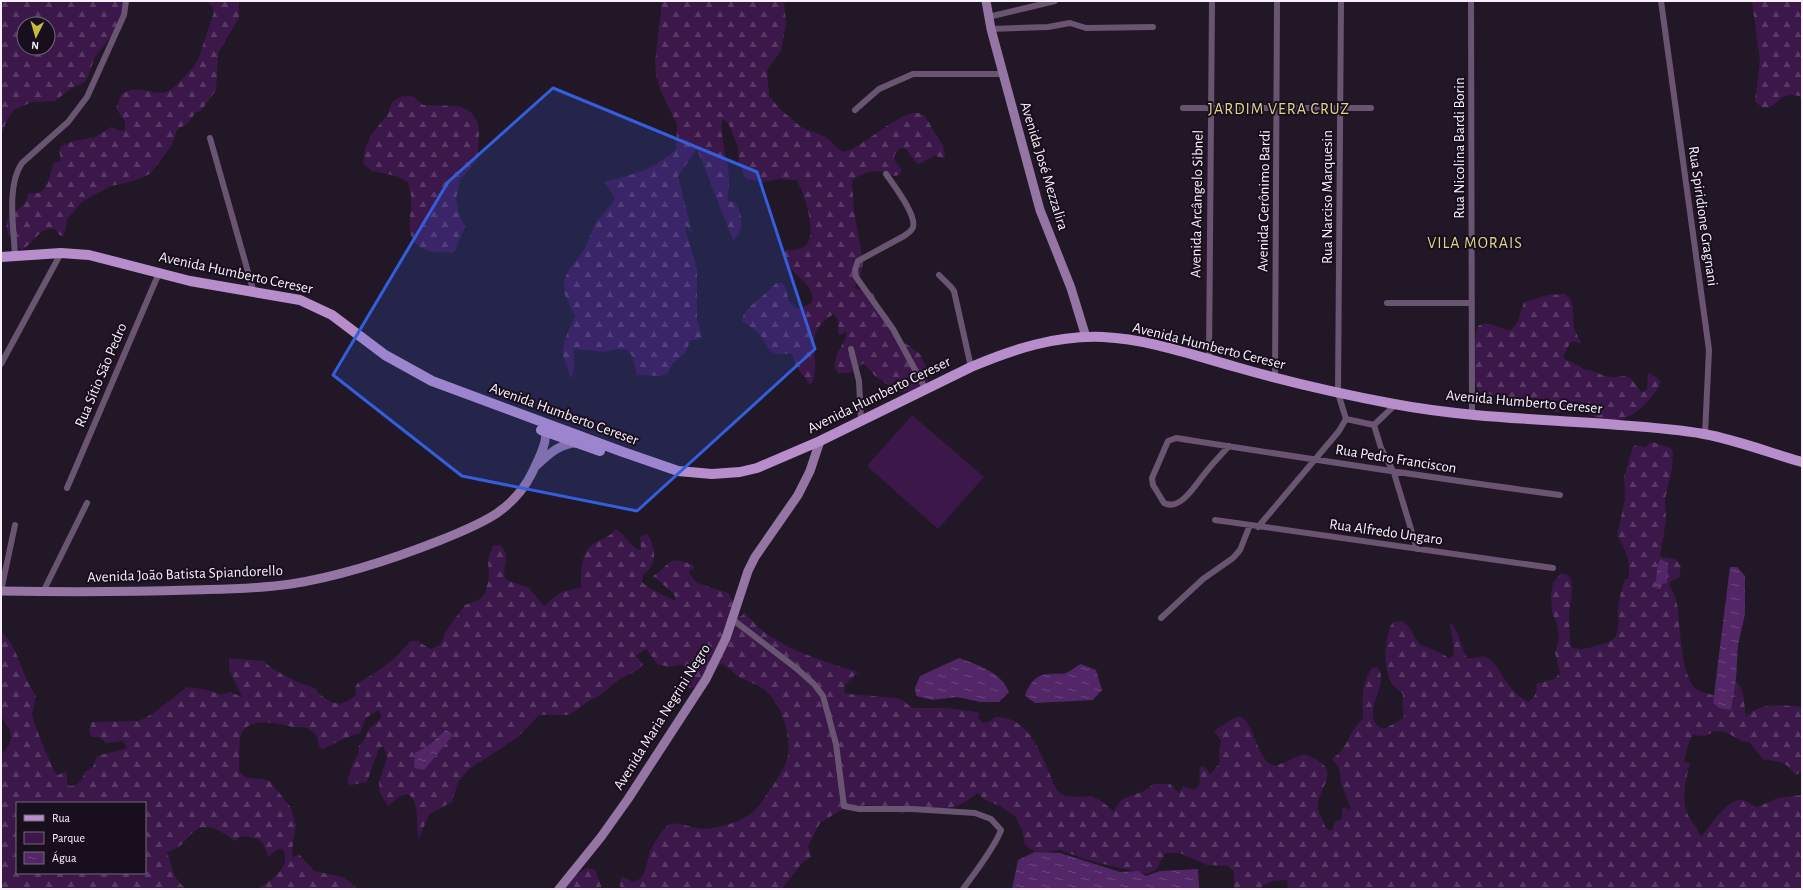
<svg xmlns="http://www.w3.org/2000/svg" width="1803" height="890" font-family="'Alegreya Sans',sans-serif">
<defs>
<pattern id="forest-firs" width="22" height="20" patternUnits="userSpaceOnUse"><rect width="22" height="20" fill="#3b174a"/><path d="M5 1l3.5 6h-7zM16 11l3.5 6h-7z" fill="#583965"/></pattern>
<pattern id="water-ripples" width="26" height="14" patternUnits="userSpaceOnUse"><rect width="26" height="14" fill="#532667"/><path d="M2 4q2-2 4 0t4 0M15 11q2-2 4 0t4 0" fill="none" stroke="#6c467e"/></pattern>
</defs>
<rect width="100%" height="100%" fill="#221727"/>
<!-- green -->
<path fill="#3b174a" d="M912,415L984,477L938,529L867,466Z"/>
<!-- forest -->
<path fill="url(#forest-firs)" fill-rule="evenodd" d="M1,1H125L117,26L109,39L95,57L88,76L84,83L73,87L55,101L33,102L15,109L7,119L1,136ZM24,24H48V48H24Z
M206,1H239V18L218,53L216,90L201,111L196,112L189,122L177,130L172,145L150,174L130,182L111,186L82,202L67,219L66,228L63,236L59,235L55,229C38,227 35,244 21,250C18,245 10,239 8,233C0,208 26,215 28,193C31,193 35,194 38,193C48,191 51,172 53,164L61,160L59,150L61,146L74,141L95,137L111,127L120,131L125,130V122L116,108L121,95C139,81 155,99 170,90C178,85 193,68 198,60L214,12L212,6Z
M662,1H784L786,24L781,51L767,70L769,96L779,108L801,127L826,137L842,152C865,149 904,103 924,115C927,118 933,131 937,136C941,141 947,152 944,158L935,156L919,164H917L906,149L901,148C890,156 894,161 902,170L899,175C889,178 886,171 877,171C870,171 856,176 852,181L854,210L863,263L860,278L854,288C860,291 867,289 873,293L891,333L920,354L928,371L929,377L926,384L911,391L901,392L895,390L874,375L864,363L850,373H838C828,360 844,347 847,333L845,332L840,335L838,334C838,327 840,318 833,314C827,319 819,324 816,332C810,345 821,374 810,385L795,365L792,354L789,353C767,359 770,345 758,333C754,328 747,325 742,321C742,308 768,294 776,283H782L785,286L789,301L795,308H803L812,302C815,287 801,281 793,271C789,267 787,260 784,255L786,250C793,250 802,250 807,244C817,231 804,193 797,180L780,179L763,182L746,179L739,163L738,147L729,125L724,119L722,121C720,143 730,163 729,185C729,190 727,196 728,201L735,202C742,214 746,231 733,240L697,149L678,176L692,233L684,224L697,269V319L702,337L697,340H690L686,352L673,363L667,374L659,376L637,375L633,357L627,350L618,349L605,352L575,349L573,351C575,360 575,368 572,377H570C569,369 563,359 563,353C562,343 571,325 575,316L564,293V280L569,270L584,250L596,222L611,205L615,198L604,182C634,174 651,171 676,150L677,125L660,89L656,75L655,63Z
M1752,1H1802V97C1798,96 1793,94 1789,95C1775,98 1770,118 1755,101L1760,62Z
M402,96L414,97L423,105L460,106L472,113L478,123L479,135L477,160L460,180L456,199L459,214L465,227L454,253C446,252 436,253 429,251C401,243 412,217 411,198C411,193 409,187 408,182L396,176L372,171L363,163L365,149L371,135L388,114L392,102Z
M1565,294C1577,303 1572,315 1574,327C1575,332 1579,338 1581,342L1580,344L1574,341L1570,343L1564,355L1565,359C1572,363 1580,365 1585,370C1594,370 1598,374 1606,376C1626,381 1625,366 1640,391L1644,392L1647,388L1648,372L1661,381C1656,394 1641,411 1629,416C1622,420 1612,421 1604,423L1591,415L1581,412H1554L1532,406L1512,407L1496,396L1479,392C1470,373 1472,346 1478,326C1490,319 1499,330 1511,330L1518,321L1524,302L1548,295Z
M1653,442L1671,448L1673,452L1672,469L1665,499L1666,521L1660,555L1661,557L1675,559L1681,566L1679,578L1671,581L1669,584C1672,590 1676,597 1677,604C1680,623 1681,676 1695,688C1703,695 1715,695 1725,695L1733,683H1738L1743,693L1746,717C1759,702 1783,705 1802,707V771L1796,775C1784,761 1781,761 1764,760L1749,742L1741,741L1726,732L1715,731L1705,736L1693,735L1689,742L1684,761L1685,763H1690C1686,778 1680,802 1689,817C1693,824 1698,828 1700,836H1702C1710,826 1728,797 1743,800C1747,801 1752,805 1757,807L1778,798L1802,795V889H1288L1287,880L1273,881L1262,886V889H1234V872L1228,866L1207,865L1180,853H1165L1156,870L1146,874L1087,860L1060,850L1044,852L1033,851L1025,845L1022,831L1016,817L1000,806L985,800L978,793C970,798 962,805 953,807C938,811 921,807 905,812L904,814L878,806L866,805L841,810L820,823L808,846L811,857L802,863L782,889H620L621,876L633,882C647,879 646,863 650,852C651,847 664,828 668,825C675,820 694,829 703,829C720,828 741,822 754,811C759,807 763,800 767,794C774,784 781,774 786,763C794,743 783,707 768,693C761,685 748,682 739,677C733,673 729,667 722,664C709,670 705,689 689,688L684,682L685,666L680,665L669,667L657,664L646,649L636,656L643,664L638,670L621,678L599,696L590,700L569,715H539L518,737L468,770L458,782L452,802L429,814L419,839C415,825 421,803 408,794L400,796L388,806L380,793L379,782L387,757L384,747H381L378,751L367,782L351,785L347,783L352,765L358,754L359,746L364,740L370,728L382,717L378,710L366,718L360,733L343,739L323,749L319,747L317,736C314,733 311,730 307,728C302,726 294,728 289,726C275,724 252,717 242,732C238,738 240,763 239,772L247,778L262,779L270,781L291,808L296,825L292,851L293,857L299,854L314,871L343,877L358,889H257C269,883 294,865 282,849H278L268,857C263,838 260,839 242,836L235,841C224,833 206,820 193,832C182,843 184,846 167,852C174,871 170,874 186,889H1V755C16,740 13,732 1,716V631C20,650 21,675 36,696L32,715L41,741L55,773L58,775L64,772L67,773V784L70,786L76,785L81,781L85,772L93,767L97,756L127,748L123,741L106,743L99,737H92L89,731L92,722L139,721L154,713L187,687L208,690L221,695L230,692L242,697L229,669V658L263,661L273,669L295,681L317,689L316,691C325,698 334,708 347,701C351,699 354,698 356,693L355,688L357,684C378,671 394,662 410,641H418L430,649L440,645L446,631L465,605L480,599L485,593L489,578L488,560L493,545H500C513,558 501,564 505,578L511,582L528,587L544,606C547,603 559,593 562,592C568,590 574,590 581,587C581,573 580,555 592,545C601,538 608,539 616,529C625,535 630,545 639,550L641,549L640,537L646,534C653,539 657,557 652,565C650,569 646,572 643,575L642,582C651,591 663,594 673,600L676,599L673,593L653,576C671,565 667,554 693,565L694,568L690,570L689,573L697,583L728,593L733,601L735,615L739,617L743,615L744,612C749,617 754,623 759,628C785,650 826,662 858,672L845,685L844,692L849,694L897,698L904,701L912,708H947L976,712L980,714L978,718L983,723L989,722L995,717C1026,716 1038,747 1049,772C1052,779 1054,788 1060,793C1069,801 1083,794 1093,797C1101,800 1107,805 1113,811L1122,799L1144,791L1154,784H1170L1179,793L1183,786L1195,790L1200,783L1199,772L1201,766L1205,767L1210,775L1220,762L1219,750L1221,741L1214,731L1230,720L1240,716C1256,723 1258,770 1278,765C1287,762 1295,757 1304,754C1349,771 1315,785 1318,810C1319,813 1321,816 1322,819C1324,824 1325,829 1331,831L1335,822L1342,819V808L1346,807L1349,810L1351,808L1342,787L1339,768L1332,759C1350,747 1347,732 1363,719C1362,701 1361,684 1372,668L1377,667C1379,670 1381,673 1381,676C1383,691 1360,720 1384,729L1402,719L1404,716L1402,703L1403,694C1399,691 1395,687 1392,683C1382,670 1384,635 1393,622L1403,621L1410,628L1415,638L1421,645L1439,652L1449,658L1453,656L1454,650L1450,624H1452C1460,634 1461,647 1467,658C1474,660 1480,654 1488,658C1497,663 1501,675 1507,683C1512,690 1521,698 1528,702C1535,698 1538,691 1536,684L1554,679L1560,673L1555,653L1559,637L1557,624L1552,612L1551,596L1553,583L1560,574C1579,570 1570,603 1569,612C1569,624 1570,636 1571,647C1579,650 1587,649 1595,646C1601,644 1611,643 1615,637C1620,629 1618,618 1618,609C1619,599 1622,589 1625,579H1628C1631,561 1626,550 1617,535L1625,499L1624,477L1633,447L1636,445L1646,447L1649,443ZM17,803H145V873H17Z
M586,868L595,869L602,889H564L568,881Z"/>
<!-- water -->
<path fill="url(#water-ripples)" d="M1660,559L1668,563L1667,583L1662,584L1661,589L1655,588C1657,579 1656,567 1660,559Z
M1730,567H1737L1745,576V614L1738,645L1736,680L1731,710L1719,708L1713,703Z
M959,658C978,665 1001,672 1009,692L999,702H980L957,697L932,700L916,696L915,688L920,676Z
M1081,664L1096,670L1102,690L1093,700L1035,703L1025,696C1029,684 1036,674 1049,674C1056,673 1062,675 1068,672C1073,670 1076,666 1081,664Z
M446,730L453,735L424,770L414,768L415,753L429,745Z
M1035,852L1060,853L1120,872L1138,871L1146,876L1160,871L1198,869L1199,889H1012L1018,860Z"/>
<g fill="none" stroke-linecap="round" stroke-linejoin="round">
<!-- street -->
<path stroke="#695572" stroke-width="6" d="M1471,1L1472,414
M1661,1L1709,350L1705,434
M988,17L1055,1
M991,29L1048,27L1070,23L1086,28L1153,27
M1183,108H1371
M855,110L879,89L913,74H1003
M210,138L254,293
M886,174C893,184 917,215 913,227C912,231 908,233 904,236L858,261L855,270L856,277L893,329L926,390
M15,256C14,229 6,186 22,163L68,122L87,97L124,15L126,1
M939,275L951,287L954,291L971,367
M1387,303H1472
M851,349L859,381L861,421
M1209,359L1212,1
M1,364L61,253
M1275,378L1277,1
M1346,419L1374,425
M1374,425L1381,448L1394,473L1417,549
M1374,425L1396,404
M1229,446C1221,455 1213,463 1206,472C1197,482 1181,512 1164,503L1153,485L1152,478L1168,441L1176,438C1304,458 1431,478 1560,495
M67,488L159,273
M1215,520L1553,568
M1258,527L1339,431L1346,419L1338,393L1341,1
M1,591L15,525
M43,592L87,503
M1161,618L1203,579L1233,558L1240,550L1250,525
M732,619L796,668L814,684L823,696L836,744L844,806L859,809H912L975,813L991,819L1001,830C995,847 974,874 963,889"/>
<!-- secondary -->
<path stroke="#9575a4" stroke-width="9" d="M986,1L991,29L1040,210L1071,288L1086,337
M537,465C549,454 560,443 577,443
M1,591C64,592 127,592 191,590C225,589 258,589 291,584C342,576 393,559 441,540C479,524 512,513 532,473C536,464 550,439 544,431
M559,889L601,837L628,799L706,679L726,638L748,571L755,557L798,495L810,471L820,441"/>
<!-- primary -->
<path stroke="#b78ecb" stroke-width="10" d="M1,257L61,253L89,255L190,281L300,300L332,315L385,355L432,381L623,452L678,471L712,474L740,472L757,468L820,441L971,367C1013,349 1057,335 1103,337C1148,339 1193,355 1236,367C1288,382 1341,394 1394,404C1468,418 1544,419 1619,425C1647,427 1676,429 1704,434C1737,440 1770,453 1802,462
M541,430L600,451"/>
</g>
<!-- marked area -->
<path fill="#335edc" fill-opacity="0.2" stroke="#335edc" stroke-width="3" stroke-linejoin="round" d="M553,88L757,172L815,349L637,511L462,476L333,375L448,182Z"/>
<g text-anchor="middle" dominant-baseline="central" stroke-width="4" stroke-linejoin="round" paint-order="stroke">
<!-- street labels -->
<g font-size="15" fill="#f8f0fc" stroke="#180e1d">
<text transform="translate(1459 148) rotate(-90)">Rua Nicolina Bardi Borin</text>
<text transform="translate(1044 166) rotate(73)">Avenida José Mezzalira</text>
<text transform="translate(1327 197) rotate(-90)">Rua Narciso Marquesin</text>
<text transform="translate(1264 201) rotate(-89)">Avenida Gerônimo Bardi</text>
<text transform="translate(1197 204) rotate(-89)">Avenida Arcângelo Sibnel</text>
<text transform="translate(1703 216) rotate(82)">Rua Spiridione Gragnani</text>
<text transform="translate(236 273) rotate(12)">Avenida Humberto Cereser</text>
<text transform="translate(1209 346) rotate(14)">Avenida Humberto Cereser</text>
<text transform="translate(101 375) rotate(-67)">Rua Sítio São Pedro</text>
<text transform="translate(879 395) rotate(-26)">Avenida Humberto Cereser</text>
<text transform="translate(1524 402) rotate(5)">Avenida Humberto Cereser</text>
<text transform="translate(564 414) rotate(20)">Avenida Humberto Cereser</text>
<text transform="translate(1396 459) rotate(9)">Rua Pedro Franciscon</text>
<text transform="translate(1386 532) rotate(8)">Rua Alfredo Ungaro</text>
<text transform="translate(185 574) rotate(-2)">Avenida João Batista Spiandorello</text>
<text transform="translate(662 717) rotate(-58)">Avenida Maria Negrini Negro</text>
</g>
<!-- neighbourhood labels -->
<g font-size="16" letter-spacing="1" fill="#ddd688" stroke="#180e1d">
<text x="1279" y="109">JARDIM VERA CRUZ</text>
<text x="1475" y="243">VILA MORAIS</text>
</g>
</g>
<!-- border -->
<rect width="1803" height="890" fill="none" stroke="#f8f0fc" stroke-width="4"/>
<!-- legend -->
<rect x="16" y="802" width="130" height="72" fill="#180e1d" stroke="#726876"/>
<rect x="24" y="815" width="20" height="6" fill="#b78ecb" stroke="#726876"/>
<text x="52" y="822" font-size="12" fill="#f8f0fc">Rua</text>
<rect x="24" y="832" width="20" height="12" fill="#3b174a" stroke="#726876"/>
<text x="52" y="842" font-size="12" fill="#f8f0fc">Parque</text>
<rect x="24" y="852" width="20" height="12" fill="url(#water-ripples)" stroke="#726876"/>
<text x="52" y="862" font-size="12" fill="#f8f0fc">Água</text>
<!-- north arrow -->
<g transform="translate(36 36) rotate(185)"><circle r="19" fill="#180e1d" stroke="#726876"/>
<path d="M0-3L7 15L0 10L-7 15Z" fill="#c6bb3c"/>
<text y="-6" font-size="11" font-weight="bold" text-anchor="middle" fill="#f8f0fc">N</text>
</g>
</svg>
